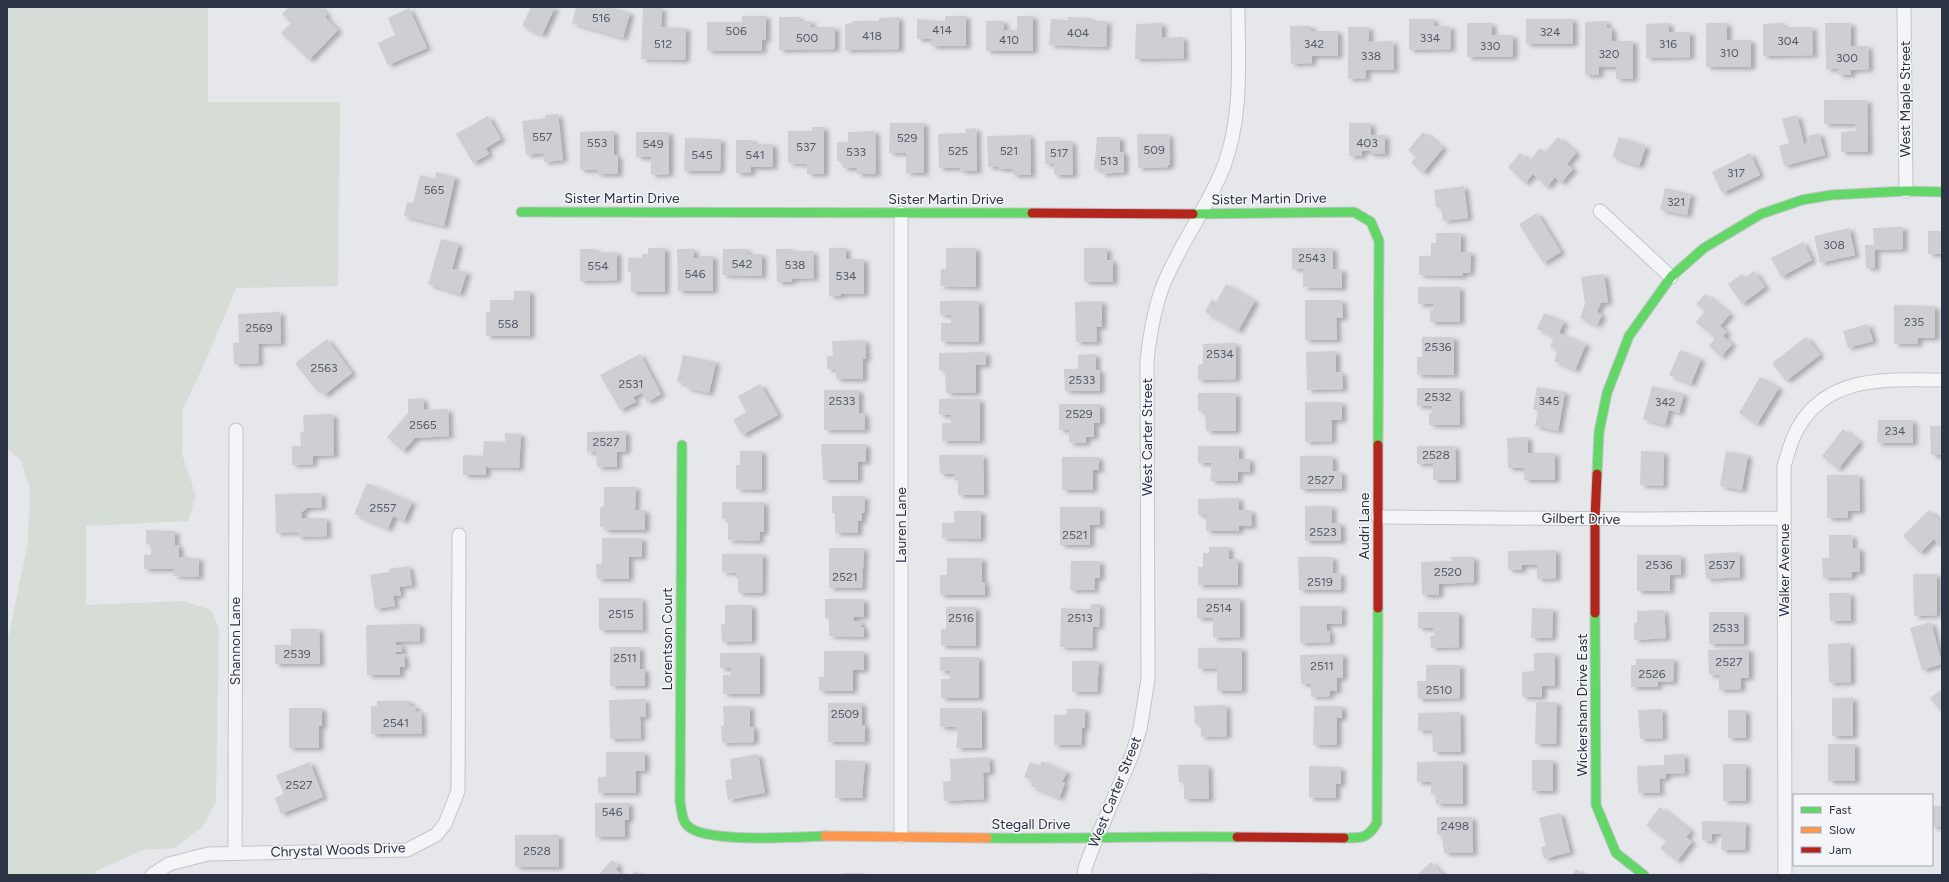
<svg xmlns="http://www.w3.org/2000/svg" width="1949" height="882" font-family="Figtree,sans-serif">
<defs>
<filter id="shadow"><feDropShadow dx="4.5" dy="2.5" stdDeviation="2" flood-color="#0004"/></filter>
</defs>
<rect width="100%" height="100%" fill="#e5e7ea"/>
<!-- green -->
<path fill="#d5ddd6" d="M7,7H208V102H340L338,286L236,288L207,358L183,409L182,454L196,496L188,521L86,526V605L184,601L211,610L219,628L216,802L202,827L174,848L143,850L96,871L94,875H7V644L28,543L30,488L20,459L7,449Z"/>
<!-- building -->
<path fill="#cecfd2" filter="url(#shadow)" d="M289,7H320L327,15L325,17L338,30L309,60L281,33L291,23L282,14Z
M531,7H555L542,35L522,26Z
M576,7H611L630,13L623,38L572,23Z
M409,8L427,48L388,65L378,43L395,35L388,18Z
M643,8H662L661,27L686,28L685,60L641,59Z
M742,16H766V40H762V51H707V22H742Z
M945,16H966V46H931V39H917V19L945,21Z
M1017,16H1033V51H986V21H1004V30H1017Z
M779,17H799V21H811V27H835V49L779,50Z
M899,17V49L845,50V24L853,23V21H879V18Z
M1068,17L1090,18V21H1107L1106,47L1049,45L1051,19L1068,20Z
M1409,19H1434V26H1450L1451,49L1409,50Z
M1526,19H1573V44H1526Z
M1607,21V28H1612V41H1633V79H1616V67H1599V75H1585V22Z
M1162,23V38L1183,37L1184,58L1135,59L1136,24Z
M1467,23H1492V35H1513V57H1467Z
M1669,23V32H1690V57L1646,58V24Z
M1706,23H1727V40H1751V67H1706Z
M1782,23V27H1812L1813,55L1763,56V24Z
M1825,23H1851V46H1868L1869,69L1851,70V75H1838V69H1826Z
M1290,26H1311V31H1338V56H1312V63L1291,64Z
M1348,27H1369V42L1393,41L1394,70H1366V78L1348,79Z
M1824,100H1867L1868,152H1841V132L1856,131L1855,124H1824Z
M558,114L563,160L544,162L543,153L526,155L522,121L546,118L545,115Z
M1797,115L1804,144L1809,142L1808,136L1819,133L1825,155L1784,166L1779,146L1789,143L1782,119Z
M488,116L501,139L486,148L489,154L473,163L456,134Z
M890,123H924V173H906V153H889Z
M1349,123H1371V135H1385V154H1370V151H1362V156H1349Z
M812,127H824V174H807V164L788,163V131H812Z
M976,128L977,171H960V168H939L938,134L966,133L965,129Z
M614,131V155H618V174H597V170H580V132Z
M875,131L876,174H857V168H843V161H837V142H848V132Z
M636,132H669V174L651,175V157H636Z
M1423,132L1443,148L1423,173L1411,163L1416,157L1408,150Z
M1137,134H1169L1170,165H1168V167L1138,168Z
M1030,135L1031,175H1013L1012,169H999V167H988L987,136Z
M1097,137H1120V152H1124V172L1101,174V169H1094Z
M1558,137L1576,153L1567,164L1573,169L1561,183L1555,177L1547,187L1533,174L1525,183L1508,167L1520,153L1529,161L1540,148L1545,152Z
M1619,137L1646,146L1639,166L1612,157Z
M685,138L721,139L720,171H684Z
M736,140H753V144H773V167H751V173H736Z
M1045,141H1072L1073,175H1054V164H1045Z
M1750,153L1760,175L1722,193L1712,172Z
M436,172L455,177L444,226L404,216L407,202L413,203L420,175L435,179Z
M1464,186L1468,218L1443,221L1441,207H1436L1434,190Z
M1665,188L1691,194L1687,215L1660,210Z
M1537,213L1561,252L1543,263L1519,224Z
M1903,227V249L1875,250V268H1866L1865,245H1874L1873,228Z
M1849,228L1855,255L1820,263L1814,236Z
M1928,231H1942V254H1928Z
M1436,233H1461V252H1471L1470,273H1463V276L1419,275V256H1431V243H1436Z
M441,239L459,244L452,269L467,272L460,294L428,284Z
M1803,242L1812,260L1781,277L1771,258Z
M648,248H665V292H631V272H628V258H642V254H648Z
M829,248H846V259H864V294H841V296H829Z
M946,248H976V287L940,286L941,269H946Z
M1084,248H1107V260H1113V282H1084Z
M1292,248H1333V269H1342V288L1303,287V269H1292Z
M580,249H596V253L617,252V280L580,281Z
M677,249H694V258H700V256H713V291H678Z
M723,249H747V254H762V276L722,275Z
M776,249H792V251H813L814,278L792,279V282H777Z
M1754,271L1765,287L1742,304L1728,284L1742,274L1745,278Z
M1604,274L1608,302L1601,303L1597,312L1602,315L1597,325L1580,318L1585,304L1581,277Z
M1226,284L1255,301L1238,331L1205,312L1212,299L1216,302Z
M1418,287H1460V322H1430V310H1433V304H1418Z
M514,291H530V336H486V312H490V300H514Z
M1705,294L1730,314L1720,326L1727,332L1723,336L1732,344L1721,357L1709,346L1715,338L1696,322L1705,311L1696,304Z
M1305,300H1342L1343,318H1336L1337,340H1305Z
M940,301H979V342H941V323H951V315H940Z
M1102,301V327H1096L1097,342H1076L1075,302Z
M1894,305L1935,306V338H1918V344H1894Z
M280,312L281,343L258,344L259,363L234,364L233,343H239L238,314Z
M1544,313L1564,322L1559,333L1586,344L1575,370L1554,361L1558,350L1550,347L1554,337L1537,329Z
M1868,324L1873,341L1848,348L1843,331Z
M1422,337H1454V375H1417V357H1422Z
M1806,337L1820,355L1786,381L1772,363Z
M327,339L352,373L324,395L318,388L316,390L295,363Z
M865,340L866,359H863V379H836L835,369H827V356H833L832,341Z
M1236,343V379L1198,380V365L1203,364V344Z
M1680,350L1701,359L1691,384L1669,375Z
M1336,351V372H1342L1343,389L1307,390L1306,352Z
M986,352V365H976V393H946L945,370H939V353Z
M640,354L661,394L647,402L642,393L633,397L636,402L620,410L600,375Z
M1096,354V370H1100V391H1065L1064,369H1078V355Z
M683,355L716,362L709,393L686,388L687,384L677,382Z
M1760,377L1779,388L1757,424L1739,413Z
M760,384L778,415L742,435L733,420L746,412L738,396Z
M1652,386L1684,394L1679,413L1669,410L1665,425L1643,419Z
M1537,387L1565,392L1558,431L1535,426L1538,410L1533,409Z
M1417,388H1459L1460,425H1429V413H1432V406H1417Z
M824,390H859V413H865V430H824Z
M1198,393H1236V431H1206L1205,411H1198Z
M423,398L424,410L448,409L449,436L415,438L403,451L387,437L408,413V399Z
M939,399H980V441H942V423H951V415H939Z
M1305,402H1342V420H1332V441L1305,442Z
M1059,404H1100V423H1094V437H1086V443H1069V430H1059Z
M333,414L334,455L313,456V464L292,465V446H301L300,432H304L303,415Z
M1878,420H1913V443H1877Z
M1930,426H1942V455H1931Z
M1843,429L1860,442L1838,469L1822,456Z
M626,431V451L617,452V467H597L596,452H587V432Z
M505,433L521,434L519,468L486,467V475H463V455L483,456L484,441L505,442Z
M1528,437V453H1555V480H1524V468H1508L1507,438Z
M821,444H866V462H858V480H823Z
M1198,446H1239V459H1250V472H1238V481H1210L1212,463H1198Z
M1417,446H1455L1456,480H1433V463L1417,464Z
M740,451H762V490L736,489V465H740Z
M1641,451L1664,452L1663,486L1640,485Z
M1726,451L1748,455L1742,490L1720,486Z
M939,455H983L984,495H958V480H954V474H940Z
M1300,456H1333V471L1342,472V489H1300Z
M1062,457H1099V470H1093V490H1062Z
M1827,475H1859L1860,511H1847L1848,518H1827Z
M367,483L412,502L404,521L393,516L388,529L354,514Z
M604,487H636L635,510H645V530H604V527H600V508L604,506Z
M321,493L322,507L307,508L302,512V518H326L327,536L298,537V532L276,533L275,494Z
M832,496H865L864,513H862V521H858V533H835V513H832Z
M1239,498V510H1251L1252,526H1239V531H1206V515H1198V499Z
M722,502H764V532H760L759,541L728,540V519H722Z
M1305,506H1332V523H1341V541H1305Z
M1060,507H1100V525H1090V545H1060Z
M1929,510L1942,523V548L1934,539L1920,553L1903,536Z
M954,511H981V539L942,538V523H954Z
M146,530L175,531V545H179V557L199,558V577L173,576L174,569H144V555H151V544H146Z
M1829,535H1852L1853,548H1860V572H1852V577L1823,578L1822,558H1829Z
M602,538H642V557H629V579H597L596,564H602Z
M1209,547H1229V559H1238V585H1198V567H1203V553H1209Z
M829,548H864L862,588H829Z
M1556,550V578L1537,579V565H1522V570H1508V551Z
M1739,552L1740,577L1706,579L1704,554Z
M722,554H763L762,593H738V578H736V573L722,572Z
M1637,555H1681V575H1670V591H1637Z
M1298,557H1333V573H1341V590H1299Z
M1451,557H1474V582L1439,584V595H1422L1421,562L1452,561Z
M947,558H982V582H985V595H940V575H947Z
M1071,561H1100V578H1095L1094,590H1070Z
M409,566L412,585L399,587L401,595L393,596L395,606L375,609L370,575L390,572L389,569Z
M1913,574H1937V615L1914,616Z
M1829,593H1850L1851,621H1830Z
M599,598H642L643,630H599Z
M1197,598H1240V637L1213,638V618H1197Z
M825,599H864V617H854V621H861V627H864V637L829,636V618H825Z
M1091,604H1100L1099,627H1093L1092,648L1060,647L1061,608L1090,609Z
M725,605H752V641L722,642L721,624H725Z
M1300,606H1342V624H1327V631H1330V642L1300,643Z
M946,607H976V646H941V629H946Z
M1532,608L1553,609L1552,638H1531Z
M1664,610L1666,638L1634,640V623H1637V611Z
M1418,612H1459V647L1431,648L1430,636H1434L1433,628H1418Z
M1709,612H1744V644H1709Z
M1931,622L1942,664L1922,670L1910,628Z
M420,624V641L396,642V645H402V652H396V654H404L405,667H400V675H367L366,625Z
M291,629H319L320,664H275V645H291Z
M1850,643L1851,682L1829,683L1828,644Z
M610,647H640V669H645V686H610Z
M1198,648H1242V691H1217V668L1198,669Z
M1749,649V678H1741V689L1719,690V675H1709L1708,650Z
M824,651H864V670H853V691H819V677H824Z
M720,653H760V694H723V675H731V668H720Z
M1534,653H1555V686H1542V697H1522V672L1534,671Z
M1343,654V678H1337V691H1330V696L1311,697V684H1301L1300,655Z
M940,657H979V698H941V679H950V671H940Z
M1636,659H1674L1673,682H1658V687H1631V665H1636Z
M1072,661H1099L1097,692H1072Z
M1426,665H1460V698L1418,699L1417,681H1426Z
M1942,689V713L1930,698Z
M1832,698H1853V736H1832Z
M645,699L646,717H640L641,738L610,739L609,700Z
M377,701H410V706H416V712L421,711L422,734H371V706H377Z
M1536,702H1557L1556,744H1535Z
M828,703H862V725H865V742H828Z
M1226,705L1227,736L1201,737V724H1195L1194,706Z
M723,706H750V727H754V742L722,743L721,726H724Z
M1314,706H1342V718H1337V745H1313Z
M289,708H322V726H319V748H289Z
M940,708H982V748H956L958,732H955V727H940Z
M1067,709H1085V728H1082L1081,745H1054V715H1067Z
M1662,709L1663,738L1640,739L1638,710Z
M1728,710H1746V738H1728Z
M1460,712L1461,752H1433L1432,730L1418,731V713Z
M1828,744H1855V781H1828Z
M606,752H645V771H636V793H598V777H606Z
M758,754L765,793L728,800L725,780L732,779L730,759Z
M1684,754L1685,773L1666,774V778L1659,779L1660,793H1638L1637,766L1664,765V755Z
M989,757L990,772L983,773L984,799L944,801L943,782L951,781L950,759Z
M835,760L865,761L862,798H835Z
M1532,760H1553V791H1532Z
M1042,761L1067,772L1062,782L1065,783L1059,798L1031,786L1033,781L1024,777L1030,762L1040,766Z
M1463,761V804H1436L1435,794H1431V782H1417V762Z
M310,762L323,797L281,814L275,798L284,794L276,775Z
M1723,764H1746V801H1723Z
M1178,765H1208L1209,799H1184V782H1179Z
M1309,766L1341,767V784H1336V798H1309Z
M595,803H629V820H625V837H595Z
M1932,806H1942V827H1932Z
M1660,807L1691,831L1686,837L1692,842L1677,861L1660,848L1666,841L1646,825Z
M1560,813L1570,852L1544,859L1541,847L1546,846L1539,818Z
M1437,817H1472L1473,853H1444L1442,835H1437Z
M1702,821L1746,822L1745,850H1721L1722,834H1712V841L1702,840Z
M515,835H559V867H515Z
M612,860L619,866L616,869L622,875H598Z
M1431,862L1443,875H1417Z
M1577,869L1582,875H1571Z
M635,871L640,875H631Z
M842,873H862V875H842Z
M1207,873V875H1190V874Z"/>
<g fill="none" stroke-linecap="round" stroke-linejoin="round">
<!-- street casing -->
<g stroke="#c3c5c8" stroke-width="15">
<path id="street" d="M1904,7L1906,191
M1600,211L1671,277
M1378,517L1639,519L1783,518
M901,836V213
M235,852L236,430
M152,875L169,864L208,854L407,850L436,835L445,824L458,791L459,535
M1084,875L1085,868L1091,852L1132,755L1140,729L1148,679L1147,362C1150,331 1155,301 1168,274C1185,237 1209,204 1224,166C1243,115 1238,60 1238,7
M1785,875L1784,466C1788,454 1791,439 1798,428C1828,374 1889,380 1942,380"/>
</g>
<!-- fast casing -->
<g stroke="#c3c5c8" stroke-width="11">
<path id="fast" d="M521,212L1032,213
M1193,214L1354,212L1371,222L1379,241L1378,445
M682,445L680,802C682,810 681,819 687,825C702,844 798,837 825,836
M1597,474L1599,432L1607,393L1629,336L1671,277L1704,248L1761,214L1802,200L1831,195L1906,191L1942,192
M1595,613L1596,805L1616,853L1644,875
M987,838C1070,839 1154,836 1237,837
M1344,838C1362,838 1367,839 1377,823L1378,608"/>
</g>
<!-- slow casing -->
<g stroke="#c3c5c8" stroke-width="11">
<path id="slow" d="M825,836L987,838"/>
</g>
<!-- jam casing -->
<g stroke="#c3c5c8" stroke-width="11">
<path id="jam" d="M1032,213L1193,214
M1378,608V445
M1595,613V519L1597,474
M1237,837L1344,838"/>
</g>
<!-- street -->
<use href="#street" stroke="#f4f5f7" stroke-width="13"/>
<!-- fast -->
<use href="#fast" stroke="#63d668" stroke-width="9"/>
<!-- slow -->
<use href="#slow" stroke="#ff974d" stroke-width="9"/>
<!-- jam -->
<use href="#jam" stroke="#b3261e" stroke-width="9"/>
</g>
<g text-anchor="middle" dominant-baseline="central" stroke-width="3" stroke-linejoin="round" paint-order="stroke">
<!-- number labels -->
<g font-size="12" fill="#545b68">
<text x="601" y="18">516</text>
<text x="942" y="30">414</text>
<text x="736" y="31">506</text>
<text x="1550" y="32">324</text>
<text x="1078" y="33">404</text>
<text x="872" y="36">418</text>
<text x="807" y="38">500</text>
<text x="1430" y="38">334</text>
<text x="1009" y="40">410</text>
<text x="1788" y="41">304</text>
<text x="663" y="44">512</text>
<text x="1314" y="44">342</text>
<text x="1668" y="44">316</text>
<text x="1490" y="46">330</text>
<text x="1729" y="53">310</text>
<text x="1609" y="54">320</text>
<text x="1371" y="56">338</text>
<text x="1847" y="58">300</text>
<text x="542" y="137">557</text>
<text x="907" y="138">529</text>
<text x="597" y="143">553</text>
<text x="1367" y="143">403</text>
<text x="653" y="144">549</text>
<text x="806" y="147">537</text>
<text x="1154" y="150">509</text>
<text x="958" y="151">525</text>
<text x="1009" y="151">521</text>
<text x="856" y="152">533</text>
<text x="1059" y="153">517</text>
<text x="702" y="155">545</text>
<text x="755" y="155">541</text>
<text x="1109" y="161">513</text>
<text x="1736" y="173">317</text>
<text x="434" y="190">565</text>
<text x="1676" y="202">321</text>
<text x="1834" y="245">308</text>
<text x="1312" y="258">2543</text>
<text x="742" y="264">542</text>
<text x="795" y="265">538</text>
<text x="598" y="266">554</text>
<text x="695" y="274">546</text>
<text x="846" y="276">534</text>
<text x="1914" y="322">235</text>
<text x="508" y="324">558</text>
<text x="259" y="328">2569</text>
<text x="1438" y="347">2536</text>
<text x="1220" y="354">2534</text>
<text x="324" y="368">2563</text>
<text x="1082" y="380">2533</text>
<text x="631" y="384">2531</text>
<text x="1438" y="397">2532</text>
<text x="842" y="401">2533</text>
<text x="1549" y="401">345</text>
<text x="1665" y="402">342</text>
<text x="1079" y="414">2529</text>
<text x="423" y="425">2565</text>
<text x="1895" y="431">234</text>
<text x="606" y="442">2527</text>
<text x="1436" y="455">2528</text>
<text x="1321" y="480">2527</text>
<text x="383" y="508">2557</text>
<text x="1323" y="532">2523</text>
<text x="1075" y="535">2521</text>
<text x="1659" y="565">2536</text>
<text x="1722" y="565">2537</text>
<text x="1448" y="572">2520</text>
<text x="845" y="577">2521</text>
<text x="1320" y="582">2519</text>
<text x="1219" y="608">2514</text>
<text x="621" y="614">2515</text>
<text x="961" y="618">2516</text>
<text x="1080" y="618">2513</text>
<text x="1726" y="628">2533</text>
<text x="297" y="654">2539</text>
<text x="625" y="658">2511</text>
<text x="1729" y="662">2527</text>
<text x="1322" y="666">2511</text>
<text x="1652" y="674">2526</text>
<text x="1439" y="690">2510</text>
<text x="845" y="714">2509</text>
<text x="396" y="723">2541</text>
<text x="299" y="785">2527</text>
<text x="612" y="812">546</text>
<text x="1455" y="826">2498</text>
<text x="537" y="851">2528</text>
</g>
<!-- street labels -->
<g font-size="14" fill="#2b3344" stroke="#f4f5f9">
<text transform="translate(1905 99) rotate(-90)">West Maple Street</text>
<text x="622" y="198">Sister Martin Drive</text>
<text x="946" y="199">Sister Martin Drive</text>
<text transform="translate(1269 199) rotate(-1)">Sister Martin Drive</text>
<text transform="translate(1147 437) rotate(-90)">West Carter Street</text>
<text transform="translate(1581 519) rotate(1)">Gilbert Drive</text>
<text transform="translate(901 525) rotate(-90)">Lauren Lane</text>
<text transform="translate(1364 526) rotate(-90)">Audri Lane</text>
<text transform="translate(1784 570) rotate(-90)">Walker Avenue</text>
<text transform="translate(667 639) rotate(-90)">Lorentson Court</text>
<text transform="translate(235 641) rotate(-90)">Shannon Lane</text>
<text transform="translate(1582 705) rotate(-90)">Wickersham Drive East</text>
<text transform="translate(1115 792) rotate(-68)">West Carter Street</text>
<text x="1031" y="824">Stegall Drive</text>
<text transform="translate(338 850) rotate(-2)">Chrystal Woods Drive</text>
</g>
</g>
<!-- border -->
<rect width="1949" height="882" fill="none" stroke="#2b3344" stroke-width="16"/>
<!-- legend -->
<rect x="1793" y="794" width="140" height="72" fill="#f4f5f9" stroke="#a4a7b1"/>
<rect x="1801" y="807" width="20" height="6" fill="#63d668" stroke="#a4a7b1"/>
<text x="1829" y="814" font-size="12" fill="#2b3344">Fast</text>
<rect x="1801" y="827" width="20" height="6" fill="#ff974d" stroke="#a4a7b1"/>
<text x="1829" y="834" font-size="12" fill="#2b3344">Slow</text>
<rect x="1801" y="847" width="20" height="6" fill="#b3261e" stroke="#a4a7b1"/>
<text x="1829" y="854" font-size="12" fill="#2b3344">Jam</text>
</svg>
